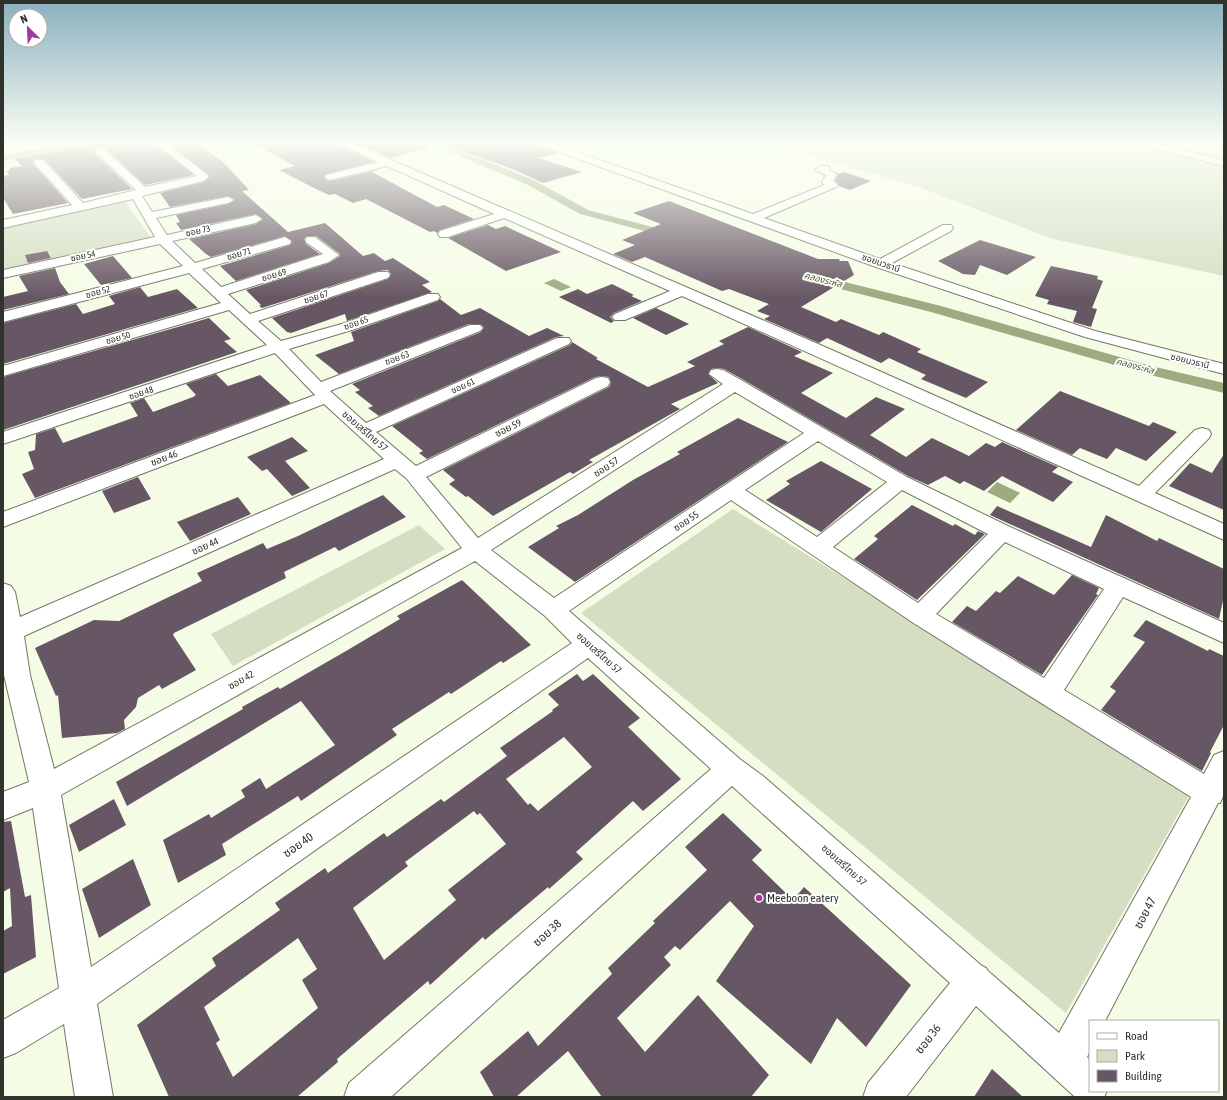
<svg xmlns="http://www.w3.org/2000/svg" width="1227" height="1100" font-family="'Asap Condensed','Noto Sans Thai',sans-serif">
<rect width="100%" height="100%" fill="#f5fce6"/>
<!-- green -->
<path fill="#d5dec3" d="M765,143H1224V276L1053,239L919,187Z
M124,200L152,239L3,269V227Z
M733,509L1191,792L1066,1013L581,613Z
M419,525L445,549L233,666L211,634Z"/>
<!-- water -->
<path fill="#9eab81" d="M554,279L571,287L561,291L544,283Z
M997,482L1020,493L1010,503L987,492Z"/>
<g fill="none" stroke-linecap="round" stroke-linejoin="round">
<!-- canal -->
<path fill="#9eab81" fill-rule="evenodd" d="M72,143H91L87,146L3,161V155Z
M428,143H440L534,180L588,210L679,234L681,236L675,239L580,214L526,184Z
M813,274L941,306L1151,366L1224,383V393L1142,373L931,312L809,281L807,278Z"/>
</g>
<!-- building -->
<path fill="#675764" fill-rule="evenodd" d="M102,143H154L194,175L145,185L105,148L99,147L94,151L95,154L132,189L82,199L44,159L35,158L33,161L34,165L68,203L13,214L3,198V176L9,175L7,171L10,170V168L22,166L15,159Z
M168,143H196L223,162L249,190L242,191L288,232L325,223L363,256L374,253L385,261L393,258L430,282L422,285L432,292L347,321L345,314L291,333L287,332L272,318L388,279L391,274L388,270L378,271L262,308L259,306L261,305L246,290L329,263L340,256V254L316,236H307L304,239L306,244L320,254L236,281L220,266L290,245L292,241L285,236L211,257L206,254L189,239L256,224L263,219L256,214L181,230L176,223L180,222L176,215L228,204L235,199L228,196L170,207L160,193L204,182L210,176Z
M252,143H338L374,162L326,174L324,176L326,180L330,181L381,169L372,172L437,207L444,205L474,219L440,230L437,233L434,231L430,232L366,199L353,203L335,194L329,195L312,187L279,170L295,166Z
M356,143H427L428,148L391,158Z
M446,143H536L539,146L558,153L539,158L582,172L543,183L513,169L446,145Z
M844,172L871,181L850,190L839,186V184L835,181L838,174Z
M669,201L818,259H839L840,261H848L854,275L801,307L836,322L841,319L879,335L883,332L921,349L917,352L988,382L966,398L921,379L926,375L889,358L881,363L827,338L819,343L764,319L770,316L757,311L769,304L729,289L722,291L645,257L632,262L613,254L635,245L622,240L661,224L633,213Z
M488,225L496,229L505,226L561,252L506,271L448,238Z
M980,240L1036,257L1007,275L980,265L975,275L963,274L938,261Z
M47,251L51,258L28,263L25,255Z
M113,256L132,278L101,285L84,264Z
M1051,266L1098,276L1097,279L1103,281L1092,308L1097,309L1091,327L1073,322L1077,311L1047,304L1049,300L1035,296Z
M55,268L60,282L69,294L3,310V297L28,291L19,276Z
M612,284L634,295L631,296L642,301L614,313L610,317L614,321L611,323L559,297L578,289L587,294Z
M140,287L148,297L177,289L198,308L3,364V323L76,304L83,314L115,304L109,296Z
M440,299L461,315L480,308L529,336L547,328L564,336L556,337L379,416L368,408L373,406L355,392L360,390L352,384L481,332L484,327L480,324H469L339,374L315,355L354,341L351,332L438,301Z
M656,308L689,324L666,335L633,318Z
M209,318L231,339L224,341L237,352L3,430V377Z
M748,327L802,352L794,356L833,373L801,393L846,418L876,397L905,409L870,435L906,457L932,438L969,456L986,443L995,447L1002,442L1058,467L1052,472L1073,482L1053,502L1002,476L984,491L964,481L960,484L945,476L928,485L908,476L742,379L724,369L717,368L711,369L708,374L718,383L671,404L680,409L589,460L593,462L573,474L570,472L493,516L468,496L466,497L449,484L455,480L443,470L609,387L611,383L609,377L602,376L595,377L427,459L419,453L423,451L392,426L570,345L572,342L598,358L596,359L648,387L695,366L687,362L724,344L719,341Z
M216,374L228,386L260,375L291,403L35,498L22,474L34,469L28,452L35,450L36,434L55,428L63,443L138,416L130,403L144,398L153,412L193,397L196,395L186,384Z
M1060,391L1149,426L1153,422L1177,432L1146,461L1116,448L1107,459L1080,448L1072,455L1016,430Z
M738,418L788,442L575,582L528,547L559,528L556,526L578,515L633,480L680,454L677,452Z
M292,437L308,451L285,461L310,488L292,496L267,469L262,471L247,457Z
M1224,454V510L1169,486L1190,463L1212,473Z
M821,461L872,489L821,532L766,500L790,484L786,481Z
M138,477L151,499L114,513L102,491Z
M383,495L406,517L339,551L335,547L284,572L286,578L174,633L173,635L196,670L162,689L159,685L138,698L136,707L124,720L125,729L117,733L62,738L58,695L56,696L35,648L94,620L119,621L202,581L197,573L263,543L267,549L298,536Z
M238,497L251,514L190,541L177,522Z
M912,505L953,526L955,524L975,535L978,531L985,534L917,600L854,559L878,539L874,536Z
M997,506L1091,547L1106,515L1157,541L1159,538L1224,569V596L1219,619L990,515Z
M1072,575L1099,588L1096,594L1098,595L1042,675L952,622L967,606L976,611L996,591L1000,593L1018,576L1054,595Z
M462,580L531,645L503,663L501,661L451,694L449,692L392,729L397,735L301,801L298,796L222,844L226,855L178,883L163,840L209,814L211,818L245,797L241,790L260,778L266,789L335,745L301,701L127,806L116,782L243,709L242,707L278,687L280,689L346,651L400,619L397,616Z
M1146,620L1208,651L1209,649L1224,656V725L1210,752L1211,753L1202,771L1101,710L1116,691L1110,687L1145,642L1133,636Z
M577,674L583,681L593,674L640,718L628,727L681,779L643,811L633,801L576,852L583,859L549,889L548,887L485,940L483,937L430,985L428,981L337,1059L338,1062L297,1097H169L137,1025L216,966L212,958L280,910L275,903L325,868L328,873L384,833L387,837L441,799L444,802L507,756L500,748L553,711L552,710L559,705L548,694ZM564,737L592,767L538,811L530,803L528,805L506,779ZM474,811L477,815L480,813L506,844L448,890L456,900L384,960L353,908L408,866L405,862ZM298,938L317,969L302,980L318,1008L233,1077L216,1043L220,1040L204,1007Z
M114,799L126,825L79,852L69,825Z
M723,813L762,850L752,860L793,900L804,887L911,985L866,1047L837,1018L811,1064L716,981L754,926L730,901L680,950L675,946L664,957L671,965L617,1018L645,1052L698,995L769,1075L751,1097H602L568,1051L516,1097H494L480,1072L528,1031L538,1046L612,974L608,968L655,923L653,921L707,870L685,847Z
M11,821L25,897L31,895L36,957L3,974V931L12,926L10,888L3,892V822Z
M133,859L151,905L99,938L82,889Z
M992,1069L1023,1097H974Z"/>
<g fill="none" stroke-linecap="round" stroke-linejoin="round">
<!-- minor casing -->
<g stroke="#727865" stroke-width="2">
<path id="minor" d="M155,143H166L209,176L204,181L142,196L152,212L228,197L234,200L228,203L156,218L167,235L256,215L262,219L256,223L172,241L195,263L285,237L291,241L290,244L202,269L221,287L323,254L307,243L305,240L307,237H315L339,255L329,262L228,294L250,314L378,272H388L390,275L388,278L258,321L281,341L345,323L428,294H438L440,297L438,300L355,329L289,349L321,382L470,325H480L483,328L480,331L330,391L366,423L557,338H569L571,341L569,344L376,432L416,466L596,378L602,377L608,378L610,382L608,386L426,477L478,538L723,384L709,374L711,370L717,369L723,370L741,380L907,477L1010,527L1224,623V643L1123,597L1064,690L1204,774L1214,755L1224,751V794L1220,803H1218L1105,1021H1090V1051L1087,1057L1090,1060V1091H1107L1104,1097H1075L976,1006L906,1097H863L868,1083L950,983L732,786L391,1097H344L349,1083L711,769L588,658L97,1004L113,1097H75L64,1024L16,1053L3,1058V1020L59,988L33,808L3,820V792L29,782L4,675L3,583L11,586L15,592L20,617L384,459L324,404L3,527V512L315,395L275,353L3,444V432L267,345L229,310L3,376V366L221,303L189,273L3,322V312L183,266L160,244L3,278V270L155,237L133,199L3,228V220L72,205L35,164L34,162L35,160H43L83,203L136,190L96,153L95,151L100,148L104,149L145,187L197,176ZM735,392L804,433L554,598L491,550ZM818,441L887,482L817,537L745,490ZM395,469L407,479L462,548L54,769L30,675L24,636ZM902,490L988,534L918,603L833,547ZM731,500L912,622L1191,797L1059,1033L988,971L986,968L982,966L763,776L741,760L569,611ZM1005,542L1104,589L1044,678L936,614ZM475,561L545,616L572,643L91,967L61,795Z
M339,143H352L825,347L1139,486L1195,430L1202,428L1209,430L1211,434L1209,438L1155,493L1224,524V540L682,296L625,320H615L612,317L615,314L670,291L504,218L448,237H440L438,234L440,231L494,214L387,166L330,180L326,179L325,177L326,175L378,162Z
M538,143H552L753,214L824,185L822,182L826,175L815,170L821,166H829V170L837,174L833,181L838,185L836,187L764,218L880,259L943,225H951L953,228L951,231L892,263L1095,331L1224,364V374L1085,337L876,267L540,145Z
M1138,143H1155L1224,160V166L1140,145Z"/>
</g>
<!-- minor -->
<use href="#minor" fill="#fff" fill-rule="evenodd"/>
</g>
<!-- sky -->
<linearGradient id="sky" x2="0" y2="1"><stop stop-color="#8ab0bf"/><stop offset="0.48" stop-color="#fafef4"/><stop offset="1" stop-color="#fafef4" stop-opacity="0"/></linearGradient>
<rect width="1227" height="297" fill="url(#sky)"/>
<!-- markers -->
<circle fill="#a33899" stroke="#fff" stroke-width="1.5" cx="759" cy="898" r="4"/>
<g text-anchor="middle" dominant-baseline="central" stroke-width="4" stroke-linejoin="round" paint-order="stroke">
<!-- far-street labels -->
<g font-size="9" fill="#30332b" stroke="#fff">
<text transform="translate(198 231) rotate(-12)">ซอย 73</text>
<text transform="translate(239 254) rotate(-16)">ซอย 71</text>
<text transform="translate(83 256) rotate(-12)">ซอย 54</text>
<text transform="translate(881 263) rotate(19)">ซอยนวธานี</text>
<text transform="translate(274 275) rotate(-17)">ซอย 69</text>
<text transform="translate(98 292) rotate(-15)">ซอย 52</text>
<text transform="translate(316 297) rotate(-18)">ซอย 67</text>
<text transform="translate(356 323) rotate(-19)">ซอย 65</text>
<text transform="translate(118 338) rotate(-16)">ซอย 50</text>
<text transform="translate(397 358) rotate(-21)">ซอย 63</text>
<text transform="translate(1190 361) rotate(14)">ซอยนวธานี</text>
<text transform="translate(463 386) rotate(-24)">ซอย 61</text>
<text transform="translate(141 393) rotate(-18)">ซอย 48</text>
</g>
<!-- far-water labels -->
<g font-size="9" font-style="italic" fill="#4e5d1d" stroke="#fff">
<text transform="translate(823 280) rotate(14)">คลองระหัส</text>
<text transform="translate(1135 366) rotate(15)">คลองระหัส</text>
</g>
<!-- street labels -->
<g font-size="10" fill="#30332b" stroke="#fff">
<text transform="translate(508 428) rotate(-26)">ซอย 59</text>
<text transform="translate(365 431) rotate(41)">ซอยเสรีไทย 57</text>
<text transform="translate(164 458) rotate(-21)">ซอย 46</text>
<text transform="translate(606 467) rotate(-33)">ซอย 57</text>
<text transform="translate(686 521) rotate(-34)">ซอย 55</text>
<text transform="translate(205 546) rotate(-24)">ซอย 44</text>
<text transform="translate(599 653) rotate(42)">ซอยเสรีไทย 57</text>
<text transform="translate(241 680) rotate(-29)">ซอย 42</text>
<text transform="translate(844 865) rotate(42)">ซอยเสรีไทย 57</text>
</g>
<!-- near-street labels -->
<g font-size="12" fill="#30332b" stroke="#fff">
<text transform="translate(298 845) rotate(-35)">ซอย 40</text>
<text transform="translate(1145 913) rotate(-62)">ซอย 47</text>
<text transform="translate(547 933) rotate(-42)">ซอย 38</text>
<text transform="translate(928 1039) rotate(-52)">ซอย 36</text>
</g>
<!-- near-poi labels -->
<g font-size="12" fill="#30332b" stroke="#fff" text-anchor="start">
<text x="767" y="898">Meeboon eatery</text>
</g>
</g>
<!-- border -->
<rect width="1227" height="1100" fill="none" stroke="#30332b" stroke-width="8"/>
<!-- legend -->
<rect x="1089" y="1020" width="130" height="72" fill="#ffffff" stroke="#acadaa"/>
<rect x="1097" y="1033" width="20" height="6" fill="#ffffff" stroke="#acadaa"/>
<text x="1125" y="1040" font-size="12" fill="#30332b">Road</text>
<rect x="1097" y="1050" width="20" height="12" fill="#d5dec3" stroke="#acadaa"/>
<text x="1125" y="1060" font-size="12" fill="#30332b">Park</text>
<rect x="1097" y="1070" width="20" height="12" fill="#675764" stroke="#acadaa"/>
<text x="1125" y="1080" font-size="12" fill="#30332b">Building</text>
<!-- north arrow -->
<g transform="translate(28 28) rotate(336)"><circle r="19" fill="#ffffff" stroke="#acadaa"/>
<path d="M0-3L7 15L0 10L-7 15Z" fill="#a33899"/>
<text y="-6" font-size="11" font-weight="bold" text-anchor="middle" fill="#30332b">N</text>
</g>
</svg>
